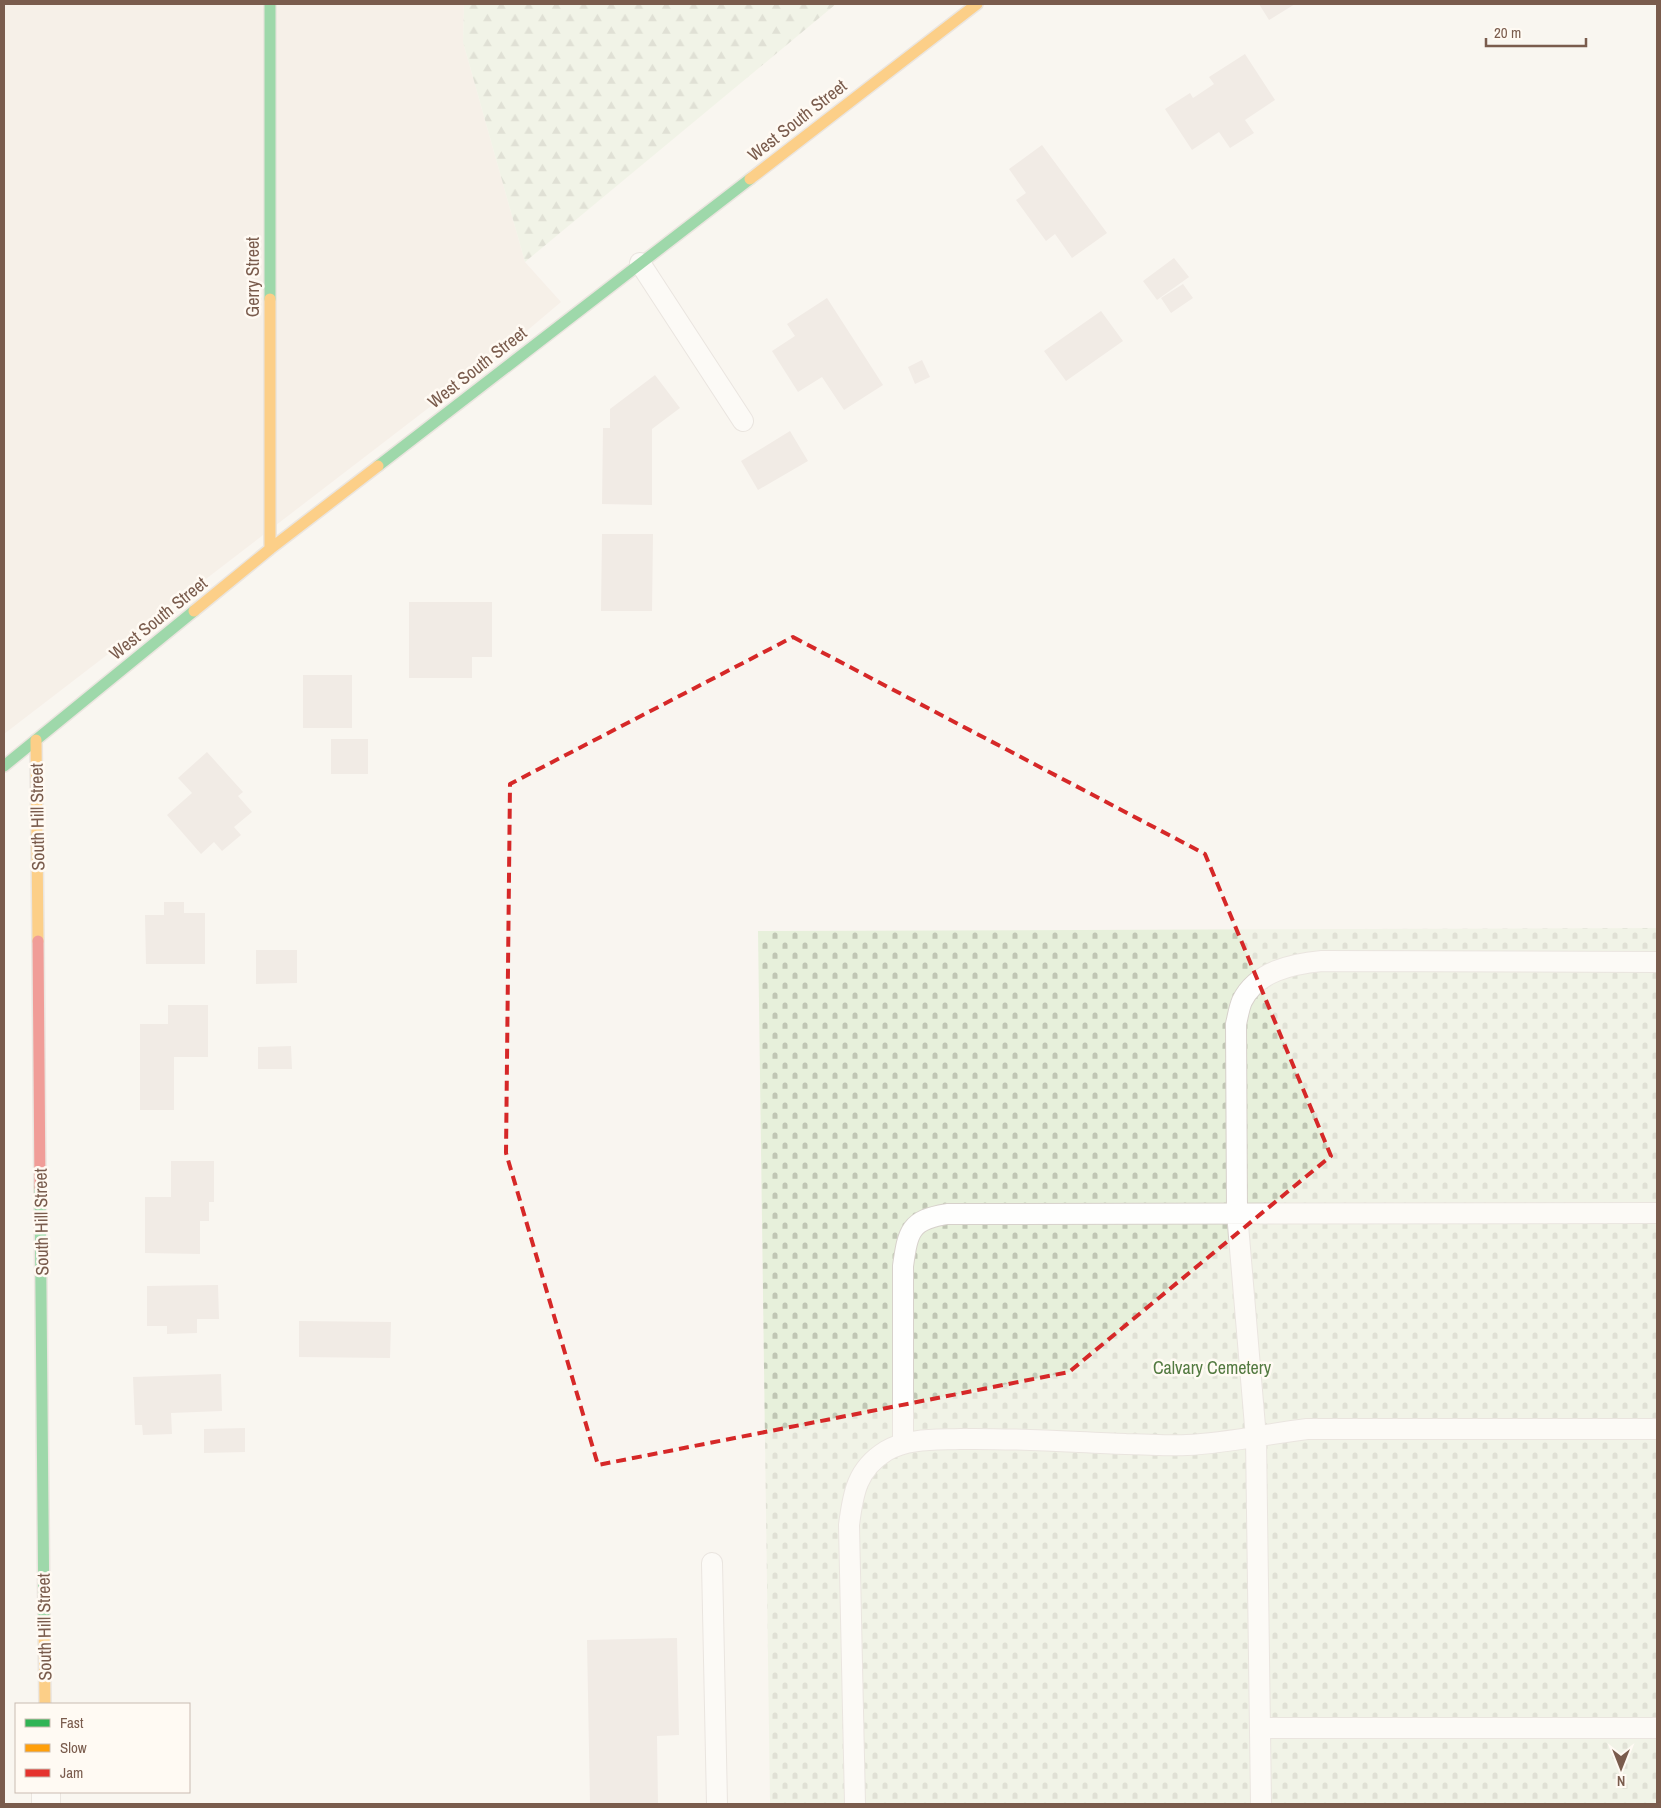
<svg xmlns="http://www.w3.org/2000/svg" width="1661" height="1808" font-family="'Archivo Narrow',sans-serif">
<defs>
<pattern id="forest-firs" width="22" height="20" patternUnits="userSpaceOnUse" patternTransform="scale(1.25)"><rect width="22" height="20" fill="#e7f0db"/><path d="M5 1l3.5 6h-7zM16 11l3.5 6h-7z" fill="#c0c6b4"/></pattern>
<pattern id="cemetery-stones" width="16" height="16" patternUnits="userSpaceOnUse" patternTransform="scale(1.25)"><rect width="16" height="16" fill="#e7f0db"/><path d="M2 7V4a2 2 0 0 1 4 0v3zM10 15v-3a2 2 0 0 1 4 0v3z" fill="#c0c6b4"/></pattern>
</defs>
<rect width="100%" height="100%" fill="#f9f5f0"/>
<!-- residential -->
<path fill="#f2e8de" d="M4,4H464L463,42L525,262L561,302L504,350L4,734Z"/>
<!-- forest -->
<path fill="url(#forest-firs)" d="M464,4H836L525,262L463,42Z"/>
<!-- cemetery -->
<path fill="url(#cemetery-stones)" d="M1657,928V1804H770L758,931Z"/>
<!-- building -->
<path fill="#e6ded7" d="M1259,4H1295L1269,20Z
M1245,54L1275,100L1245,120L1254,133L1230,148L1219,132L1192,150L1165,109L1190,93L1193,98L1214,84L1209,77Z
M1042,145L1107,233L1072,258L1055,234L1046,241L1016,200L1026,193L1009,169Z
M1174,258L1189,277L1157,300L1143,281Z
M1183,284L1193,298L1171,313L1161,298Z
M827,298L883,385L844,410L822,377L798,392L772,351L795,336L787,324Z
M1101,311L1123,341L1066,381L1044,351Z
M922,360L930,377L915,384L908,367Z
M655,375L680,408L652,429V505L602,504L603,428H610V409Z
M790,431L808,461L758,490L741,461Z
M602,534H653L652,611H601Z
M409,602H492V657H472V678H409Z
M303,675H352V728H303Z
M331,739H368V774H331Z
M207,752L243,792L238,796L252,812L234,827L241,835L222,851L214,842L201,854L167,815L192,793L178,778Z
M164,902H184V913H205V964H146L145,915H164Z
M256,950H297V983L256,984Z
M168,1005H208V1057H174V1110H140V1024H168Z
M291,1046L292,1069H258V1047Z
M171,1161H214V1202H209V1221H200V1254L145,1253V1197H171Z
M218,1285L219,1319H197V1333L167,1334V1326H147V1286Z
M299,1321L391,1322L390,1358L299,1357Z
M221,1374L222,1411L171,1413L172,1434L143,1435L142,1425H135L133,1377Z
M245,1428V1452L204,1453V1429Z
M677,1638L679,1735L657,1736L658,1804H590L587,1640Z"/>
<g fill="none" stroke-linecap="round" stroke-linejoin="round">
<!-- lane casing -->
<g stroke="#d7d1cb" stroke-width="22">
<path id="lane" d="M640,263L743,421
M903,1444V1266C908,1231 910,1220 947,1214L1657,1213
M712,1563L717,1804
M1260,1728H1657
M855,1804L849,1525C853,1493 857,1469 886,1451C907,1438 937,1440 960,1439C1015,1438 1071,1442 1126,1444C1146,1444 1167,1446 1187,1445C1227,1443 1267,1434 1307,1429H1657
M1261,1804L1256,1438L1237,1213L1236,1024C1238,1016 1239,1008 1242,1001C1257,971 1292,964 1322,961L1657,962"/>
</g>
<!-- street casing -->
<g stroke="#d7d1cb" stroke-width="30">
<path id="street" d="M46,1792V1804"/>
</g>
<!-- fast casing -->
<g stroke="#d9d2cb" stroke-width="14">
<path id="fast" d="M270,4V299
M378,466L750,179
M4,766L194,611
M40,1188L44,1621"/>
</g>
<!-- slow casing -->
<g stroke="#d9d2cb" stroke-width="14">
<path id="slow" d="M750,179L977,4
M270,299V549
M194,611L270,549L378,466
M36,740L38,941
M44,1621L45,1704"/>
</g>
<!-- jam casing -->
<g stroke="#d9d2cb" stroke-width="14">
<path id="jam" d="M38,941L40,1188"/>
</g>
<!-- lane -->
<use href="#lane" stroke="#fefefd" stroke-width="20"/>
<!-- street -->
<use href="#street" stroke="#fefefd" stroke-width="28"/>
<!-- fast -->
<use href="#fast" stroke="#30b455" stroke-width="11"/>
<!-- slow -->
<use href="#slow" stroke="#ff9f0a" stroke-width="11"/>
<!-- jam -->
<use href="#jam" stroke="#e5322d" stroke-width="11"/>
</g>
<!-- marked area -->
<path d="M0 0H1661V1808H0ZM793,637L1205,854L1331,1156L1069,1372L598,1465L506,1153L510,784Z" fill="#f9f5f0" fill-opacity=".55" fill-rule="evenodd"/>
<path fill="none" stroke="#d62828" stroke-width="4" stroke-dasharray="10 6" stroke-linejoin="round" d="M793,637L1205,854L1331,1156L1069,1372L598,1465L506,1153L510,784Z"/>
<g text-anchor="middle" dominant-baseline="central" stroke-width="5" stroke-linejoin="round" paint-order="stroke">
<!-- street labels -->
<g font-size="18" fill="#7a5c4d" stroke="#fffaf3">
<text transform="translate(797 120) rotate(-38)">West South Street</text>
<text transform="translate(252 277) rotate(-90)">Gerry Street</text>
<text transform="translate(477 367) rotate(-38)">West South Street</text>
<text transform="translate(158 618) rotate(-39)">West South Street</text>
<text transform="translate(37 817) rotate(-91)">South Hill Street</text>
<text transform="translate(41 1222) rotate(-91)">South Hill Street</text>
<text transform="translate(44 1627) rotate(-91)">South Hill Street</text>
</g>
<!-- park labels -->
<g font-size="18" fill="#537a41" stroke="#fffaf3">
<text x="1212" y="1367">Calvary Cemetery</text>
</g>
</g>
<!-- border -->
<rect width="1661" height="1808" fill="none" stroke="#7a5c4d" stroke-width="10"/>
<!-- legend -->
<rect x="15" y="1703" width="175" height="90" fill="#fffaf3" stroke="#cabbb1"/>
<rect x="25" y="1719" width="25" height="8" fill="#30b455" stroke="#cabbb1"/>
<text x="60" y="1728" font-size="15" fill="#7a5c4d">Fast</text>
<rect x="25" y="1744" width="25" height="8" fill="#ff9f0a" stroke="#cabbb1"/>
<text x="60" y="1753" font-size="15" fill="#7a5c4d">Slow</text>
<rect x="25" y="1769" width="25" height="8" fill="#e5322d" stroke="#cabbb1"/>
<text x="60" y="1778" font-size="15" fill="#7a5c4d">Jam</text>
<!-- north arrow -->
<g transform="translate(1621 1768) rotate(180)" stroke="#fffaf3" stroke-width="4" paint-order="stroke">
<path d="M0-4L9 19L0 12L-9 19Z" fill="#7a5c4d"/>
<text y="-8" font-size="14" font-weight="bold" text-anchor="middle" fill="#7a5c4d">N</text>
</g>
<!-- scale -->
<path d="M1486 38v8h100v-8" fill="none" stroke="#7a5c4d" stroke-width="2.5"/>
<text x="1494" y="38" font-size="15" fill="#7a5c4d" stroke="#fffaf3" stroke-width="4" paint-order="stroke">20 m</text>
</svg>
